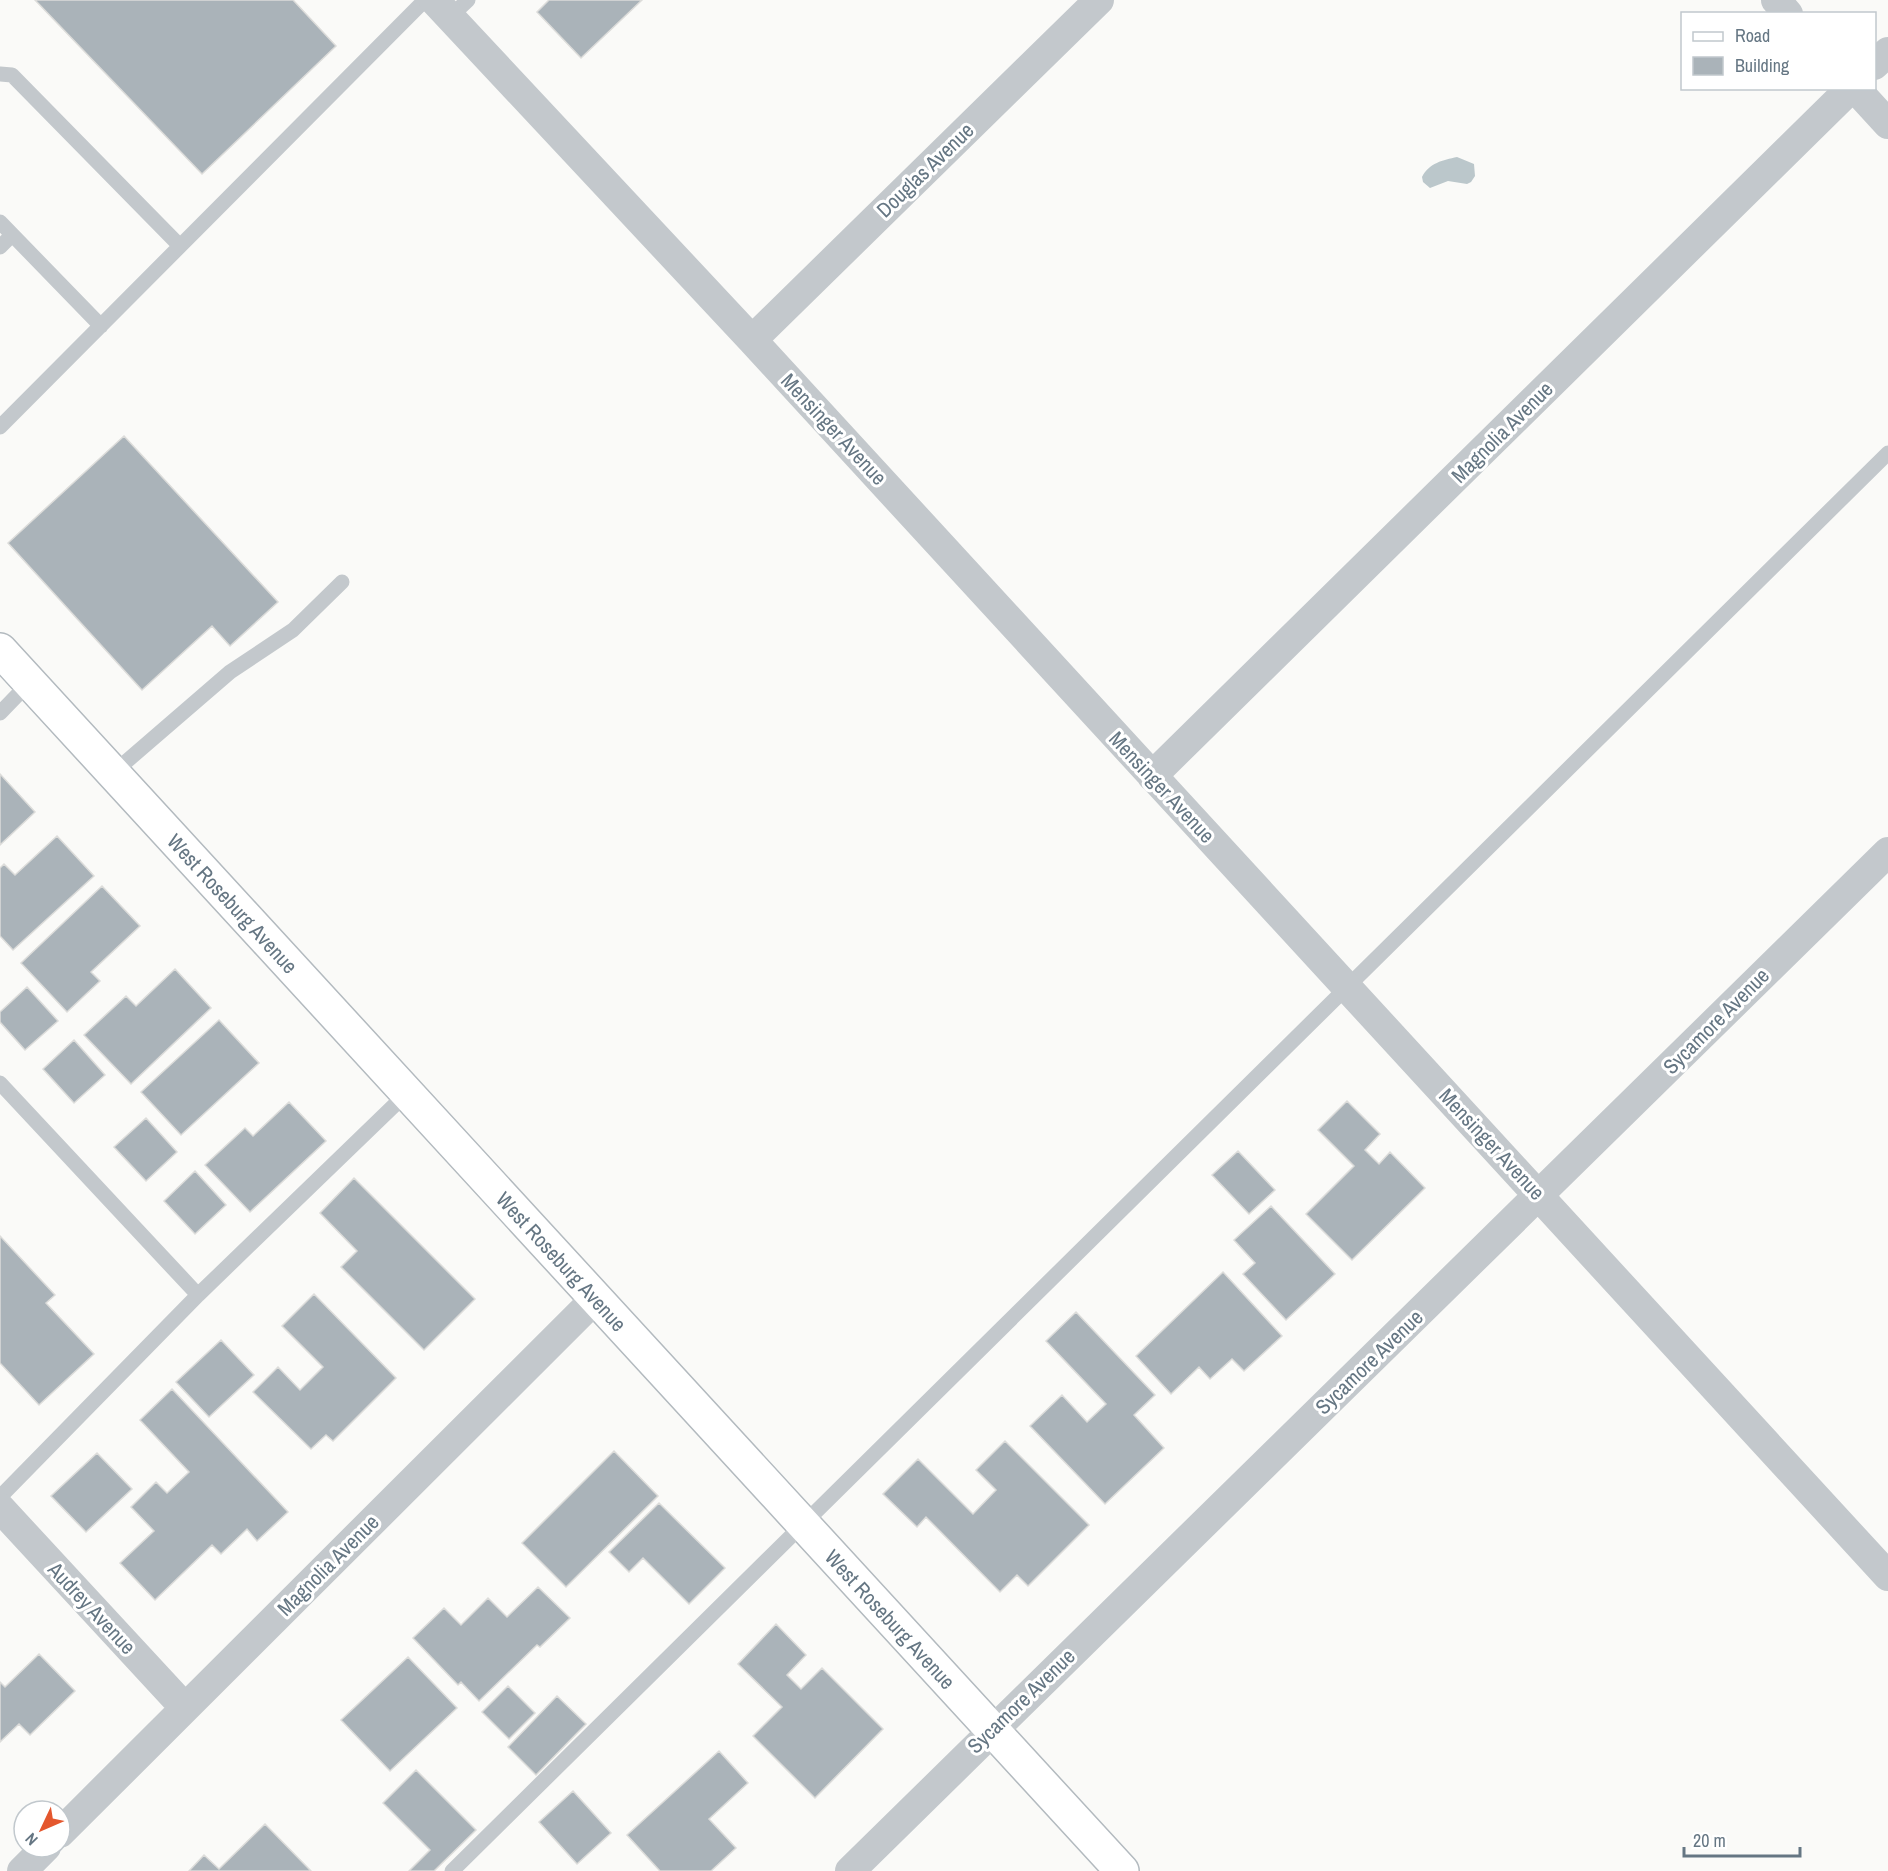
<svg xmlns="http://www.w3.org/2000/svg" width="1888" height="1871" font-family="'Archivo Narrow',sans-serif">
<rect width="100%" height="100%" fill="#fafaf8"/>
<!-- water -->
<path fill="#bbc7cb" d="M1457,157L1474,164L1475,176L1471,182L1467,184L1448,181L1430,188L1423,182L1422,177C1429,163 1443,160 1457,157Z"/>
<!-- building -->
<path fill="#aab3b9" stroke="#dcdcda" stroke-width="1.5" d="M35,0H293L336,46L202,174Z
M549,0H642L581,58L537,12Z
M124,436L278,602L230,646L212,626L142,690L8,543Z
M0,774L35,812L0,845Z
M57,836L94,876L13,950L0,936V868L4,864L15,875Z
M102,886L140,926L91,972L100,981L67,1012L21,963Z
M175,969L211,1008L131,1084L84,1035L126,996L136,1006Z
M27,987L58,1021L25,1050L0,1022V1012Z
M219,1020L259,1063L181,1135L141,1092Z
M74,1040L105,1075L74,1103L43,1069Z
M1347,1101L1380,1134L1365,1150L1379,1164L1390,1152L1425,1188L1352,1260L1306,1214L1354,1166L1318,1130Z
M289,1102L326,1141L250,1212L205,1165L245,1128L253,1136Z
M146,1118L177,1152L146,1181L114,1147Z
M1238,1151L1275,1190L1249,1214L1212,1175Z
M195,1171L226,1205L195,1234L164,1201Z
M354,1178L475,1299L424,1350L341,1267L357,1251L320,1213Z
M1271,1206L1335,1274L1286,1320L1243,1274L1255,1263L1234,1240Z
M0,1236L55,1295L46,1303L94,1354L39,1405L0,1363Z
M1223,1272L1282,1336L1244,1371L1232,1359L1210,1379L1199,1367L1171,1394L1136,1356Z
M314,1294L396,1378L333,1441L326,1435L311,1449L253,1392L278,1367L300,1390L323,1367L282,1326Z
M1076,1312L1155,1395L1134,1415L1164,1448L1105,1504L1030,1426L1062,1395L1087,1422L1106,1404L1046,1341Z
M221,1340L254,1375L209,1417L176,1382Z
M172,1389L288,1512L257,1541L247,1529L221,1554L212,1545L155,1600L120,1563L154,1531L131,1507L156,1482L167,1493L189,1472L140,1420Z
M1005,1441L1089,1525L1028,1586L1017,1575L1000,1592L926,1517L917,1527L883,1494L918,1459L973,1514L996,1490L976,1470Z
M614,1451L658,1496L566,1587L522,1543Z
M97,1453L132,1489L86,1532L51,1496Z
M659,1503L725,1568L689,1604L643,1558L629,1572L609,1552Z
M538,1587L570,1618L540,1647L537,1645L479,1701L461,1682L458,1685L413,1638L444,1608L461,1625L488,1598L507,1617Z
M776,1624L806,1655L787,1675L801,1689L822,1668L883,1729L815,1798L753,1736L782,1707L738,1664Z
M39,1654L75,1691L30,1735L19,1724L0,1742V1682L5,1687Z
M408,1657L457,1708L390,1771L341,1720Z
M508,1686L535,1713L509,1739L482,1712Z
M557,1696L586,1724L536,1775L508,1747Z
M719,1751L748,1783L709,1819L736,1848L711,1871H660L627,1835Z
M416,1770L476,1830L434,1871H409L430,1850L383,1803Z
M573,1791L611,1833L577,1864L539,1822Z
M265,1824L311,1871H189L204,1855L219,1869Z"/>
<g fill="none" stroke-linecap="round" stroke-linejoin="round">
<!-- secondary casing -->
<g stroke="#b3babf" stroke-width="36">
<g id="secondary">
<path id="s1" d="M0,650L1122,1871"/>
</g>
</g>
<!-- lane -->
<path stroke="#c3c8cc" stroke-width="15" d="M450,17L468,0
M0,74L12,75L180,246
M0,222L101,326
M0,247L12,235
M0,427L425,0
M0,713L30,682
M113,773L230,672L293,630L342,582
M0,1083L198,1295
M0,1497L198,1295L407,1093
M452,1871L1888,453"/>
<!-- street -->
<path stroke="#c3c8cc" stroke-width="30" d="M434,0L752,340L1888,1576
M1776,0L1788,14
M1874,65L1888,52
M1855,88L1888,124
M752,340L1099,0
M1152,776L1851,88
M0,1508L185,1708
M60,1833L596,1298
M22,1871L46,1847
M850,1871L1888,852"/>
<!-- secondary -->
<use href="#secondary" stroke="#fff" stroke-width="33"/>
</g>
<g text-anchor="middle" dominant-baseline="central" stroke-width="6" stroke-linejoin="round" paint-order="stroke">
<!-- street labels -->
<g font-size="21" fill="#657683" stroke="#fff">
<text transform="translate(925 170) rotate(-44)">Douglas Avenue</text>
<text transform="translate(834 429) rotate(47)">Mensinger Avenue</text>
<text transform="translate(1502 432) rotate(-45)">Magnolia Avenue</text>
<text transform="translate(1162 787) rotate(47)">Mensinger Avenue</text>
<text stroke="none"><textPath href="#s1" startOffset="344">West Roseburg Avenue</textPath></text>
<text transform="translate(1716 1021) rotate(-45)">Sycamore Avenue</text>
<text transform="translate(1492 1144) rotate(47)">Mensinger Avenue</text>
<text stroke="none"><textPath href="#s1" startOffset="830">West Roseburg Avenue</textPath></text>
<text transform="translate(1369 1362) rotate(-44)">Sycamore Avenue</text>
<text transform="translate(328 1565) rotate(-45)">Magnolia Avenue</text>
<text transform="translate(92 1608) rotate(47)">Audrey Avenue</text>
<text stroke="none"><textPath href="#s1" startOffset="1316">West Roseburg Avenue</textPath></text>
<text transform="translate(1021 1701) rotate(-44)">Sycamore Avenue</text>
</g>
</g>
<!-- legend -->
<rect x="1681" y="12" width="195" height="78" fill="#ffffff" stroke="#c1c8cd" stroke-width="1.5"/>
<rect x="1693" y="32" width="30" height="9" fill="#ffffff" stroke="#c1c8cd" stroke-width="1.5"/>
<text x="1735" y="42" font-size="18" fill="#657683">Road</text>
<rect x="1693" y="57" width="30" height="18" fill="#aab3b9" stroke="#c1c8cd" stroke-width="1.5"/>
<text x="1735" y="72" font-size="18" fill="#657683">Building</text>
<!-- north arrow -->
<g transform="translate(42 1829) rotate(226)"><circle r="28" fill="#ffffff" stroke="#c1c8cd" stroke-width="1.5"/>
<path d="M0-4.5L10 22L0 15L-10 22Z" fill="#e4572e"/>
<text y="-9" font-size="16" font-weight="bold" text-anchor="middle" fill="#657683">N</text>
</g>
<!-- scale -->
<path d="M1684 1847v9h116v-9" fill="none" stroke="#657683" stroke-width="3"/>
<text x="1693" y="1847" font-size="18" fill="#657683" stroke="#ffffff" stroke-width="4.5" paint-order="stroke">20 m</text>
</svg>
